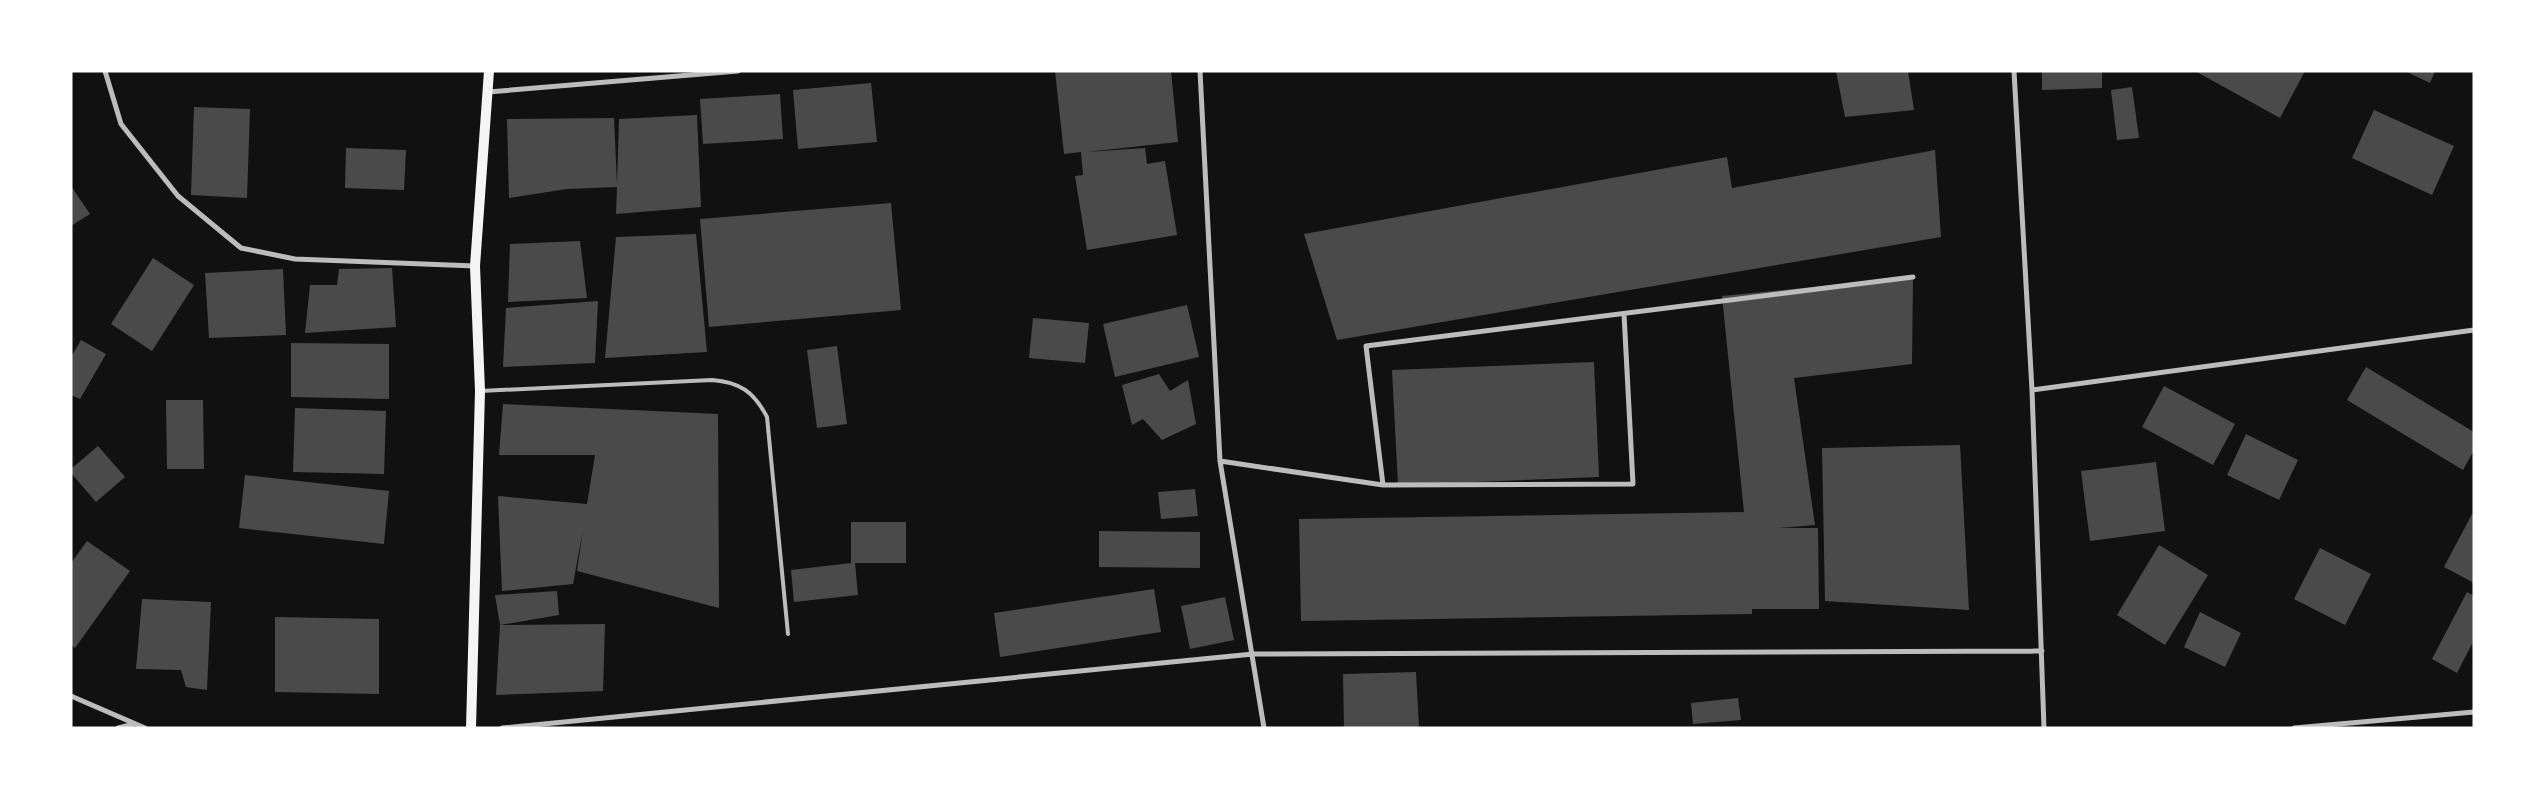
<svg xmlns="http://www.w3.org/2000/svg" width="2545" height="799" font-family="Montserrat,sans-serif">
<rect width="100%" height="100%" fill="#111"/>
<!-- building -->
<path fill="#4a4a4a" d="M1055,71H1171L1178,142L1086,152L1145,148L1147,164L1165,161L1177,235L1087,250L1075,176L1083,175L1081,152L1064,154Z
M1836,71H1908L1914,110L1845,117Z
M2042,71H2102V88L2042,90Z
M2195,71H2305L2280,118Z
M2405,71H2435L2430,83Z
M871,83L877,142L798,149L793,90Z
M2132,87L2139,138L2117,140L2111,90Z
M780,94L783,139L703,144L700,99Z
M194,107L250,109L247,198L191,195Z
M2374,110L2454,146L2432,195L2352,158Z
M697,115L701,207L616,214L617,187L567,189L509,198L507,119L614,118L617,184L619,119Z
M346,148L406,150L404,190L345,188Z
M1935,150L1941,237L1337,340L1304,234L1727,157L1732,188Z
M71,186L90,214L71,226Z
M891,203L901,310L709,327L700,219Z
M696,234L707,352L605,358L616,237Z
M580,241L587,298L508,302L510,244Z
M153,258L194,285L152,351L111,324Z
M392,268L396,327L305,333L310,285H337L339,269Z
M283,269L286,335L209,338L205,273Z
M1913,277L1912,364L1794,378L1815,525L1779,528H1818L1819,609H1752V614L1301,621L1299,519L1744,512L1722,296Z
M598,301L595,363L503,367L506,308Z
M1187,305L1199,357L1115,377L1103,324Z
M1033,318L1089,323L1085,363L1029,358Z
M81,340L106,354L80,399L71,395V357Z
M291,343L389,344V399L291,397Z
M837,346L847,424L817,428L807,350Z
M1594,362L1599,477L1398,485L1392,370Z
M2366,367L2474,432V450L2463,470L2347,400Z
M1159,374L1170,391L1188,380L1196,424L1162,440L1143,419L1132,425L1122,385Z
M2164,386L2235,424L2213,465L2142,427Z
M166,400H203L204,469H167Z
M503,404L718,414L719,608L577,571L583,530L573,584L502,591L498,496L587,504L595,455H499Z
M295,408L386,411L384,474L293,472Z
M2246,434L2298,460L2279,500L2227,475Z
M1960,445L1969,610L1825,601L1822,448Z
M98,446L125,477L96,502L71,473V469Z
M2156,462L2165,531L2090,541L2081,471Z
M245,475L389,491L384,544L239,528Z
M1195,489L1198,516L1161,519L1158,492Z
M2472,514L2474,515V583L2444,567Z
M851,522H906V563H855L858,595L794,602L791,570L851,563Z
M1099,531L1200,532V568L1099,567Z
M87,541L130,571L75,648L71,645V563Z
M2159,545L2208,575L2165,645L2117,615Z
M2320,548L2371,574L2345,625L2294,599Z
M1154,589L1161,632L1000,657L994,613Z
M557,591L559,615L500,625L495,595Z
M2467,592L2474,596V640L2457,673L2432,659Z
M1225,597L1234,640L1190,649L1181,606Z
M142,599L211,602L207,690L186,687L181,670L136,669Z
M2200,612L2241,633L2225,667L2184,647Z
M275,617L379,619V694L275,692Z
M605,624L603,691L496,695L500,625Z
M1416,672L1419,728H1344L1343,674Z
M1738,698L1741,720L1693,724L1691,703Z"/>
<g fill="none" stroke-linecap="round" stroke-linejoin="round">
<!-- service -->
<path stroke="#bcbcbc" stroke-width="4" d="M480,391L712,380C740,382 754,392 767,417L788,634"/>
<!-- minor -->
<path stroke="#bcbcbc" stroke-width="5" d="M105,71L121,124L178,196L241,248L295,259L475,266
M1200,71L1220,461L1264,728
M2014,71L2032,390L2044,728
M488,92L738,71
M2032,390L2474,330
M1220,461L1383,485L1633,484L1624,314
M1383,485L1366,346L1913,277
M71,696L145,728
M118,728L134,724
M502,728L1253,654L2042,651
M2294,728L2474,712"/>
<!-- secondary -->
<path stroke="#f5f5f5" stroke-width="10" d="M471,728L480,391L475,266L489,71"/>
</g>
<!-- border -->
<rect width="2545" height="799" fill="none" stroke="#ffffff" stroke-width="145"/>
</svg>
